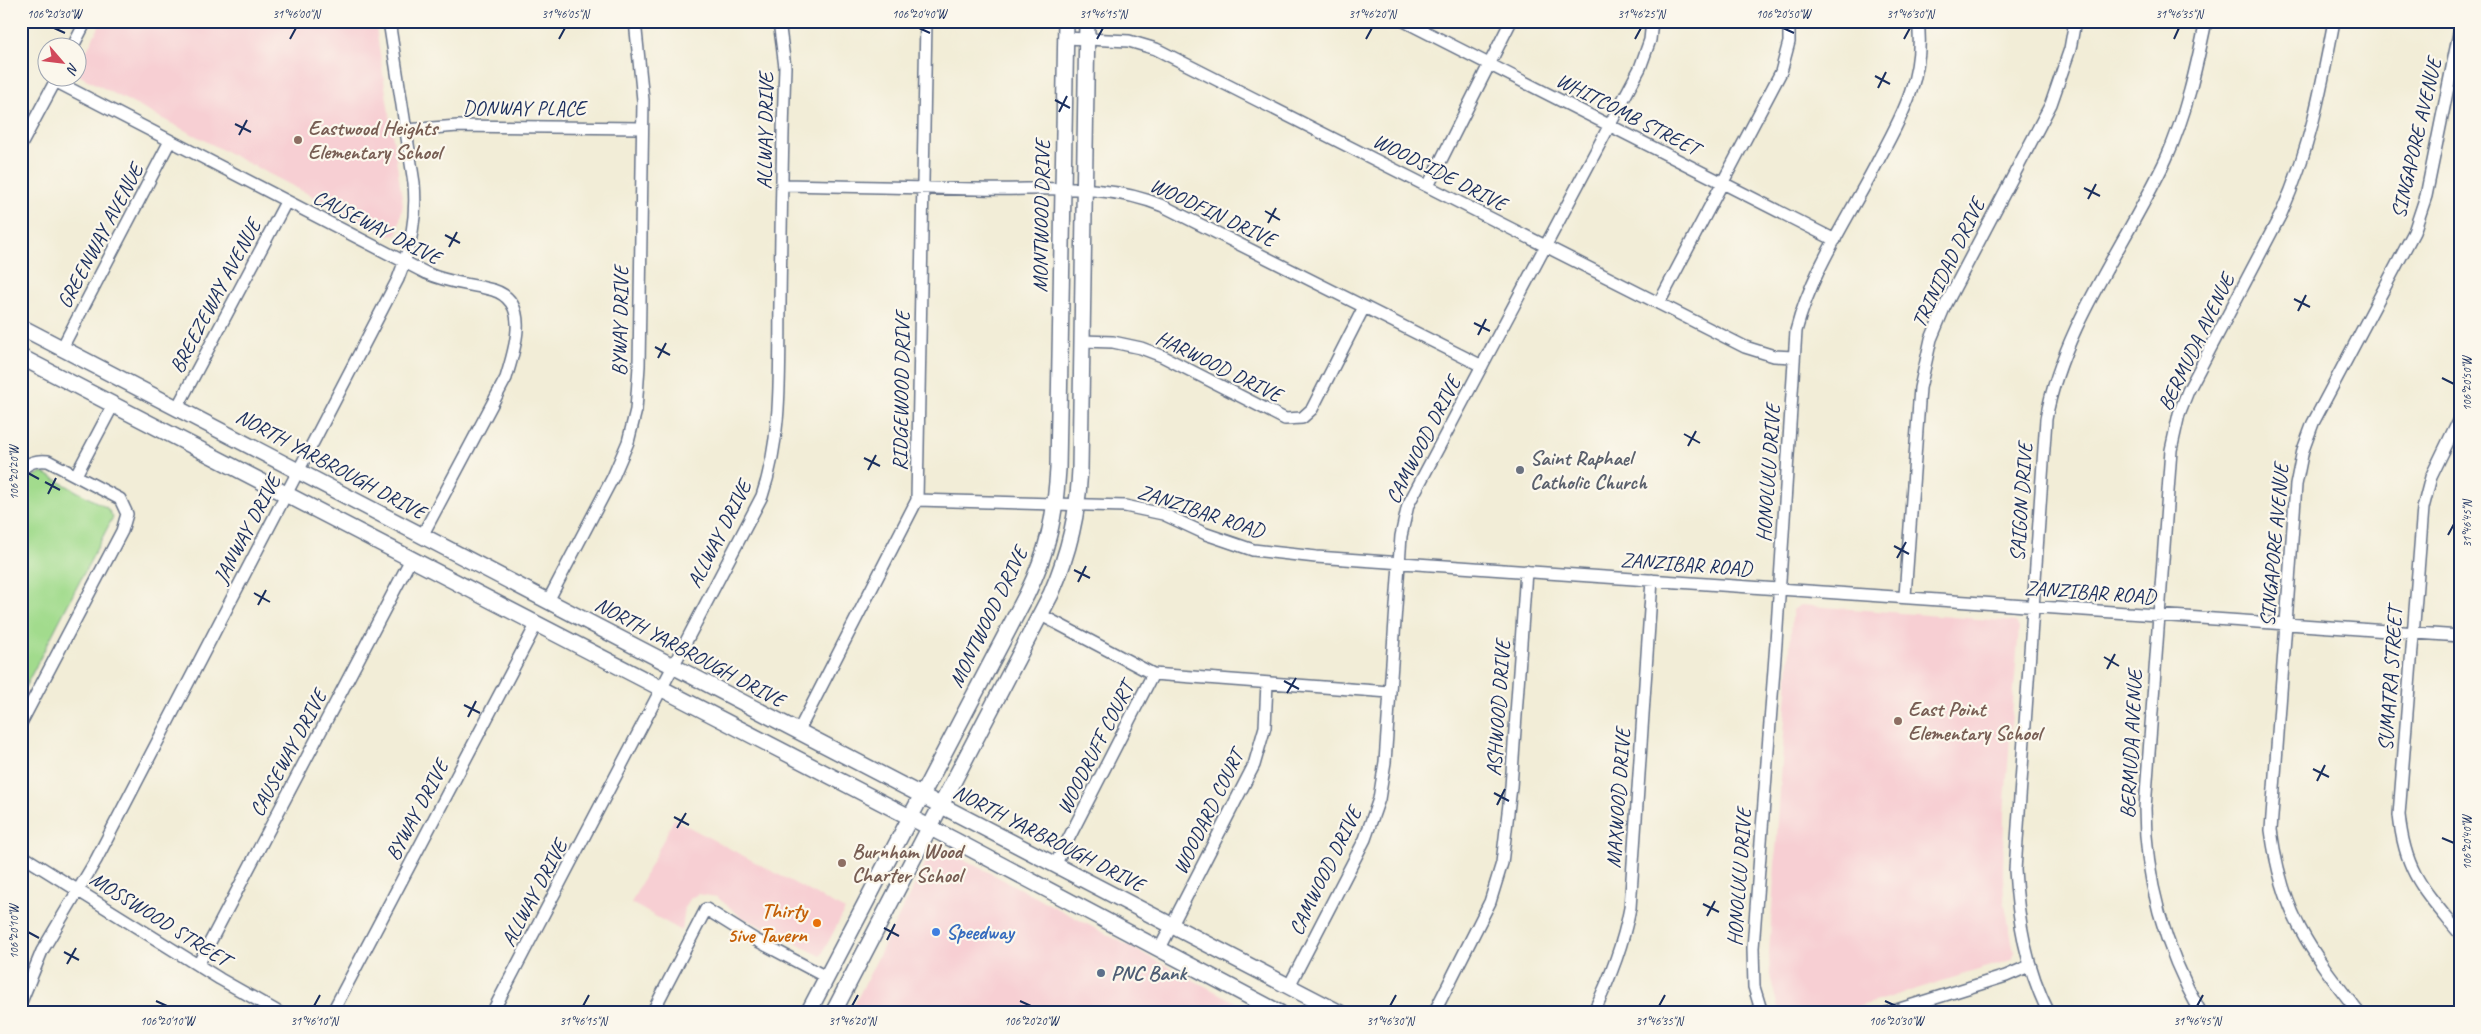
<svg xmlns="http://www.w3.org/2000/svg" width="2481" height="1034" font-family="Caveat,sans-serif">
<rect width="100%" height="100%" fill="#fbf7ec"/>
<filter id="ink" filterUnits="userSpaceOnUse"><feTurbulence type="fractalNoise" baseFrequency=".02" numOctaves="2"/><feDisplacementMap in="SourceGraphic" scale="10" xChannelSelector="R" yChannelSelector="G"/><feConvolveMatrix kernelMatrix="1 2 1 2 8 2 1 2 1" color-interpolation-filters="sRGB"/></filter>
<filter id="wash" filterUnits="userSpaceOnUse"><feTurbulence type="fractalNoise" baseFrequency=".0096" numOctaves="4" result="noise"/><feDisplacementMap in="SourceGraphic" scale="20" xChannelSelector="R" yChannelSelector="G"/><feGaussianBlur stdDeviation="1.12" result="paint"/><feColorMatrix in="noise" values="0 0 0 0 0 0 0 0 0 0 0 0 0 0 0 0 0 1.4 0 .05"/><feComposite in="paint" operator="in"/></filter>
<g filter="url(#wash)">
<rect width="100%" height="100%" fill="#f2edd7"/>
<!-- built -->
<path fill="#f7cfd3" d="M102,21H375L403,204L397,235L389,236L80,76L78,72V67Z
M1800,605L2016,622L2019,628L2004,814L2003,873L2004,899L2014,952L2011,960L1838,1013H1779L1770,975L1769,952L1792,617L1793,610Z
M674,819L845,910L821,956L740,916L717,897L698,894L691,898L685,907L682,931L631,903Z
M941,847L1256,1013H850L931,852Z"/>
<!-- green -->
<path fill="#a2db8d" stroke="#5e8576" d="M42,472L107,508L113,517L21,695V492L28,480Z"/>
</g>
<g filter="url(#ink)">
<g fill="none" stroke-linecap="round" stroke-linejoin="round">
<!-- minor casing -->
<g stroke="#667288" stroke-width="14">
<path id="minor" d="M1404,21L1835,240
M1066,38L1129,41L1156,49L1745,347L1774,356L1793,357
M72,48L86,21
M55,81L426,273C451,284 468,283 493,290C532,302 514,351 506,378L422,536
M406,130L458,126L642,128
M21,145L57,78
M783,185C848,186 913,188 978,189C1041,191 1103,181 1163,206L1482,366
M1428,186L1511,21
M1659,303L1781,72L1789,42V21
M1082,341L1113,342L1141,348L1162,356L1285,419L1302,418L1312,409L1364,307
M62,348L170,141
M177,408L286,202
M2460,417L2431,477L2423,508L2399,815C2405,873 2424,890 2460,934
M21,471C28,462 36,460 48,461L120,499L127,514L122,531L21,723
M76,475L113,405
M917,500L1125,506L1163,514L1206,534L1253,550L1316,557L2460,636
M1905,596L1920,388L1931,339L1944,308L2051,104L2070,49L2075,21
M548,601L613,477L628,442L636,410L639,366L643,100L635,21
M1041,615L1153,674L1389,692
M798,732L917,500L926,21
M21,855L220,979L280,1013
M1055,865L1153,674
M1159,950L1254,765L1265,727L1267,683
M198,965L411,559
M1289,986L1365,839L1379,799L1385,762L1401,536L1408,505L1640,68L1650,40L1652,21
M21,1002L42,951L96,860L398,279C411,247 417,218 414,183L389,21
M332,1013L536,625
M492,1013L762,496C783,434 779,368 780,303C781,225 782,146 785,67L779,21
M652,1013L706,909L754,939L826,977
M1434,1013L1490,902L1502,863L1511,787L1526,571
M1593,1013C1610,979 1623,945 1630,908L1652,580
M1762,1013L1754,987L1753,948L1776,643L1796,331C1812,269 1851,214 1880,157C1904,113 1925,73 1918,21
M1887,1013L2006,976L2029,966
M2049,1013C2026,968 2018,920 2015,870L2046,419C2063,325 2126,245 2166,159C2186,115 2196,69 2206,21
M2201,1013C2165,949 2145,881 2145,808L2171,450L2179,414L2188,391L2281,214C2310,149 2321,90 2334,21
M2359,1013C2309,949 2282,914 2271,830L2296,485L2303,450L2313,423L2414,232L2426,196L2460,28"/>
</g>
<!-- major casing -->
<g stroke="#667288" stroke-width="18">
<path id="major" d="M21,327L1340,1013
M21,357L956,841L1280,1013
M808,1013L1027,594C1048,551 1055,517 1058,469L1066,21
M833,1013L1051,594C1069,552 1078,514 1080,469L1087,21"/>
</g>
<!-- minor -->
<use href="#minor" stroke="#fff" stroke-width="11"/>
<!-- major -->
<use href="#major" stroke="#fff" stroke-width="15"/>
</g>
</g>
<!-- ticks -->
<path fill="none" stroke="#1b2f5e" stroke-width="2" d="M54,28L65,33M919,28L930,33M1783,28L1794,33M290,39L296,28M559,39L565,28M1097,39L1103,28M1366,39L1372,28M1635,39L1641,28M1904,39L1910,28M2174,39L2179,28M1875,76L1890,84M1878,88L1886,72M1055,100L1070,108M1059,112L1067,96M235,124L251,132M239,135L247,120M2084,188L2100,196M2088,199L2096,184M1265,211L1280,220M1268,223L1276,208M445,235L460,243M449,247L457,232M2294,299L2310,307M2298,311L2306,295M1474,323L1490,331M1478,335L1486,319M655,347L670,355M658,358L666,343M2442,378L2454,384M1684,434L1700,443M1688,446L1696,431M864,458L880,466M868,470L876,455M28,473L39,479M45,482L60,490M48,494L56,478M2448,535L2454,524M1894,546L1909,554M1897,558L1906,542M1074,570L1090,578M1078,582L1086,566M254,593L270,602M258,605L266,590M2104,657L2119,666M2107,669L2115,654M1284,681L1299,689M1287,693L1296,678M464,705L480,713M468,717L476,701M2313,769L2329,777M2317,781L2325,765M1494,793L1509,801M1497,805L1505,789M674,817L689,825M677,828L686,813M2442,838L2454,843M1703,904L1719,912M1707,916L1715,901M884,928L899,936M28,932L39,938M887,940L895,924M64,952L79,960M67,964L76,948M156,1001L167,1006M1020,1001L1031,1006M1885,1001L1896,1006M314,1006L320,995M583,1006L589,995M852,1006L858,995M1390,1006L1396,995M1659,1006L1665,995M2197,1006L2203,995"/>
<!-- markers -->
<g fill="#8d6e63" stroke="#fbf7ec" stroke-width="2">
<circle cx="298" cy="140" r="5"/>
<circle cx="1898" cy="721" r="5"/>
<circle cx="842" cy="863" r="5"/>
</g>
<circle fill="#6b7280" stroke="#fbf7ec" stroke-width="2" cx="1520" cy="470" r="5"/>
<circle fill="#e8710a" stroke="#fbf7ec" stroke-width="2" cx="817" cy="923" r="5"/>
<circle fill="#3f7fe0" stroke="#fbf7ec" stroke-width="2" cx="936" cy="932" r="5"/>
<circle fill="#5c6f8a" stroke="#fbf7ec" stroke-width="2" cx="1101" cy="973" r="5"/>
<g text-anchor="middle" dominant-baseline="central" stroke-width="4.5" stroke-linejoin="round" paint-order="stroke">
<!-- street labels -->
<g font-size="21" fill="#1b2f5e" stroke="#fbf7ec">
<text x="524" y="108">DONWAY PLACE</text>
<text transform="translate(1628 114) rotate(27)">WHITCOMB STREET</text>
<text transform="translate(765 131) rotate(-89)">ALLWAY DRIVE</text>
<text transform="translate(2416 138) rotate(-77)">SINGAPORE AVENUE</text>
<text transform="translate(1440 172) rotate(27)">WOODSIDE DRIVE</text>
<text transform="translate(1213 212) rotate(25)">WOODFIN DRIVE</text>
<text transform="translate(1041 216) rotate(-89)">MONTWOOD DRIVE</text>
<text transform="translate(377 227) rotate(27)">CAUSEWAY DRIVE</text>
<text transform="translate(100 236) rotate(-62)">GREENWAY AVENUE</text>
<text transform="translate(1948 263) rotate(-64)">TRINIDAD DRIVE</text>
<text transform="translate(215 296) rotate(-62)">BREEZEWAY AVENUE</text>
<text transform="translate(620 321) rotate(-89)">BYWAY DRIVE</text>
<text transform="translate(2196 342) rotate(-64)">BERMUDA AVENUE</text>
<text transform="translate(1219 366) rotate(26)">HARWOOD DRIVE</text>
<text transform="translate(901 391) rotate(-89)">RIDGEWOOD DRIVE</text>
<text transform="translate(1423 440) rotate(-63)">CAMWOOD DRIVE</text>
<text transform="translate(331 464) rotate(28)">NORTH YARBROUGH DRIVE</text>
<text transform="translate(1768 473) rotate(-86)">HONOLULU DRIVE</text>
<text transform="translate(2021 502) rotate(-86)">SAIGON DRIVE</text>
<text transform="translate(1201 511) rotate(18)">ZANZIBAR ROAD</text>
<text transform="translate(247 529) rotate(-62)">JANWAY DRIVE</text>
<text transform="translate(719 534) rotate(-63)">ALLWAY DRIVE</text>
<text transform="translate(2274 545) rotate(-85)">SINGAPORE AVENUE</text>
<text transform="translate(1686 564) rotate(4)">ZANZIBAR ROAD</text>
<text transform="translate(2090 592) rotate(4)">ZANZIBAR ROAD</text>
<text transform="translate(988 617) rotate(-64)">MONTWOOD DRIVE</text>
<text transform="translate(690 652) rotate(28)">NORTH YARBROUGH DRIVE</text>
<text transform="translate(2390 679) rotate(-86)">SUMATRA STREET</text>
<text transform="translate(1498 708) rotate(-86)">ASHWOOD DRIVE</text>
<text transform="translate(2131 744) rotate(-87)">BERMUDA AVENUE</text>
<text transform="translate(1095 748) rotate(-63)">WOODRUFF COURT</text>
<text transform="translate(288 753) rotate(-62)">CAUSEWAY DRIVE</text>
<text transform="translate(1618 798) rotate(-86)">MAXWOOD DRIVE</text>
<text transform="translate(417 810) rotate(-62)">BYWAY DRIVE</text>
<text transform="translate(1208 812) rotate(-64)">WOODARD COURT</text>
<text transform="translate(1049 838) rotate(27)">NORTH YARBROUGH DRIVE</text>
<text transform="translate(1325 871) rotate(-64)">CAMWOOD DRIVE</text>
<text transform="translate(1739 877) rotate(-86)">HONOLULU DRIVE</text>
<text transform="translate(534 893) rotate(-62)">ALLWAY DRIVE</text>
<text transform="translate(160 919) rotate(32)">MOSSWOOD STREET</text>
</g>
<!-- education labels -->
<g font-size="21" font-weight="bold" fill="#785e54" stroke="#fbf7ec" text-anchor="start">
<text x="308" y="128">Eastwood Heights<tspan x="308" dy="24">Elementary School</tspan></text>
<text x="1908" y="709">East Point<tspan x="1908" dy="24">Elementary School</tspan></text>
<text x="852" y="851">Burnham Wood<tspan x="852" dy="24">Charter School</tspan></text>
</g>
<!-- worship labels -->
<g font-size="21" font-weight="bold" fill="#5b616d" stroke="#fbf7ec" text-anchor="start">
<text x="1530" y="458">Saint Raphael<tspan x="1530" dy="24">Catholic Church</tspan></text>
</g>
<!-- food labels -->
<g font-size="21" font-weight="bold" fill="#c56008" stroke="#fbf7ec" text-anchor="end">
<text x="807" y="911">Thirty<tspan x="807" dy="24">5ive Tavern</tspan></text>
</g>
<!-- shop labels -->
<g font-size="21" font-weight="bold" fill="#366cbe" stroke="#fbf7ec" text-anchor="start">
<text x="946" y="932">Speedway</text>
</g>
<!-- service labels -->
<g font-size="21" font-weight="bold" fill="#4e5e75" stroke="#fbf7ec" text-anchor="start">
<text x="1111" y="973">PNC Bank</text>
</g>
</g>
<!-- margin -->
<rect width="2481" height="1034" fill="none" stroke="#fbf7ec" stroke-width="55"/>
<!-- north arrow -->
<g transform="translate(62 62) rotate(118)"><circle r="24" fill="#fbf7ec" stroke="#a1a7b3"/>
<path d="M0-4L9 19L0 12L-9 19Z" fill="#d1495b"/>
<text y="-8" font-size="14" font-weight="bold" text-anchor="middle" fill="#1b2f5e">N</text>
</g>
<rect x="28" y="28" width="2426" height="978" fill="none" stroke="#1b2f5e" stroke-width="2"/>
<g font-size="12" text-anchor="middle" fill="#1b2f5e">
<text x="54" y="18">106°20'30"W</text>
<text x="296" y="18">31°46'00"N</text>
<text x="565" y="18">31°46'05"N</text>
<text x="919" y="18">106°20'40"W</text>
<text x="1103" y="18">31°46'15"N</text>
<text x="1372" y="18">31°46'20"N</text>
<text x="1641" y="18">31°46'25"N</text>
<text x="1783" y="18">106°20'50"W</text>
<text x="1910" y="18">31°46'30"N</text>
<text x="2179" y="18">31°46'35"N</text>
<text transform="translate(2467 384) rotate(-90)" y="4">106°20'50"W</text>
<text transform="translate(14 473) rotate(-90)" y="4">106°20'20"W</text>
<text transform="translate(2467 524) rotate(-90)" y="4">31°46'45"N</text>
<text transform="translate(2467 843) rotate(-90)" y="4">106°20'40"W</text>
<text transform="translate(14 932) rotate(-90)" y="4">106°20'10"W</text>
<text x="167" y="1025">106°20'10"W</text>
<text x="314" y="1025">31°46'10"N</text>
<text x="583" y="1025">31°46'15"N</text>
<text x="852" y="1025">31°46'20"N</text>
<text x="1031" y="1025">106°20'20"W</text>
<text x="1390" y="1025">31°46'30"N</text>
<text x="1659" y="1025">31°46'35"N</text>
<text x="1896" y="1025">106°20'30"W</text>
<text x="2197" y="1025">31°46'45"N</text>
</g>
</svg>
